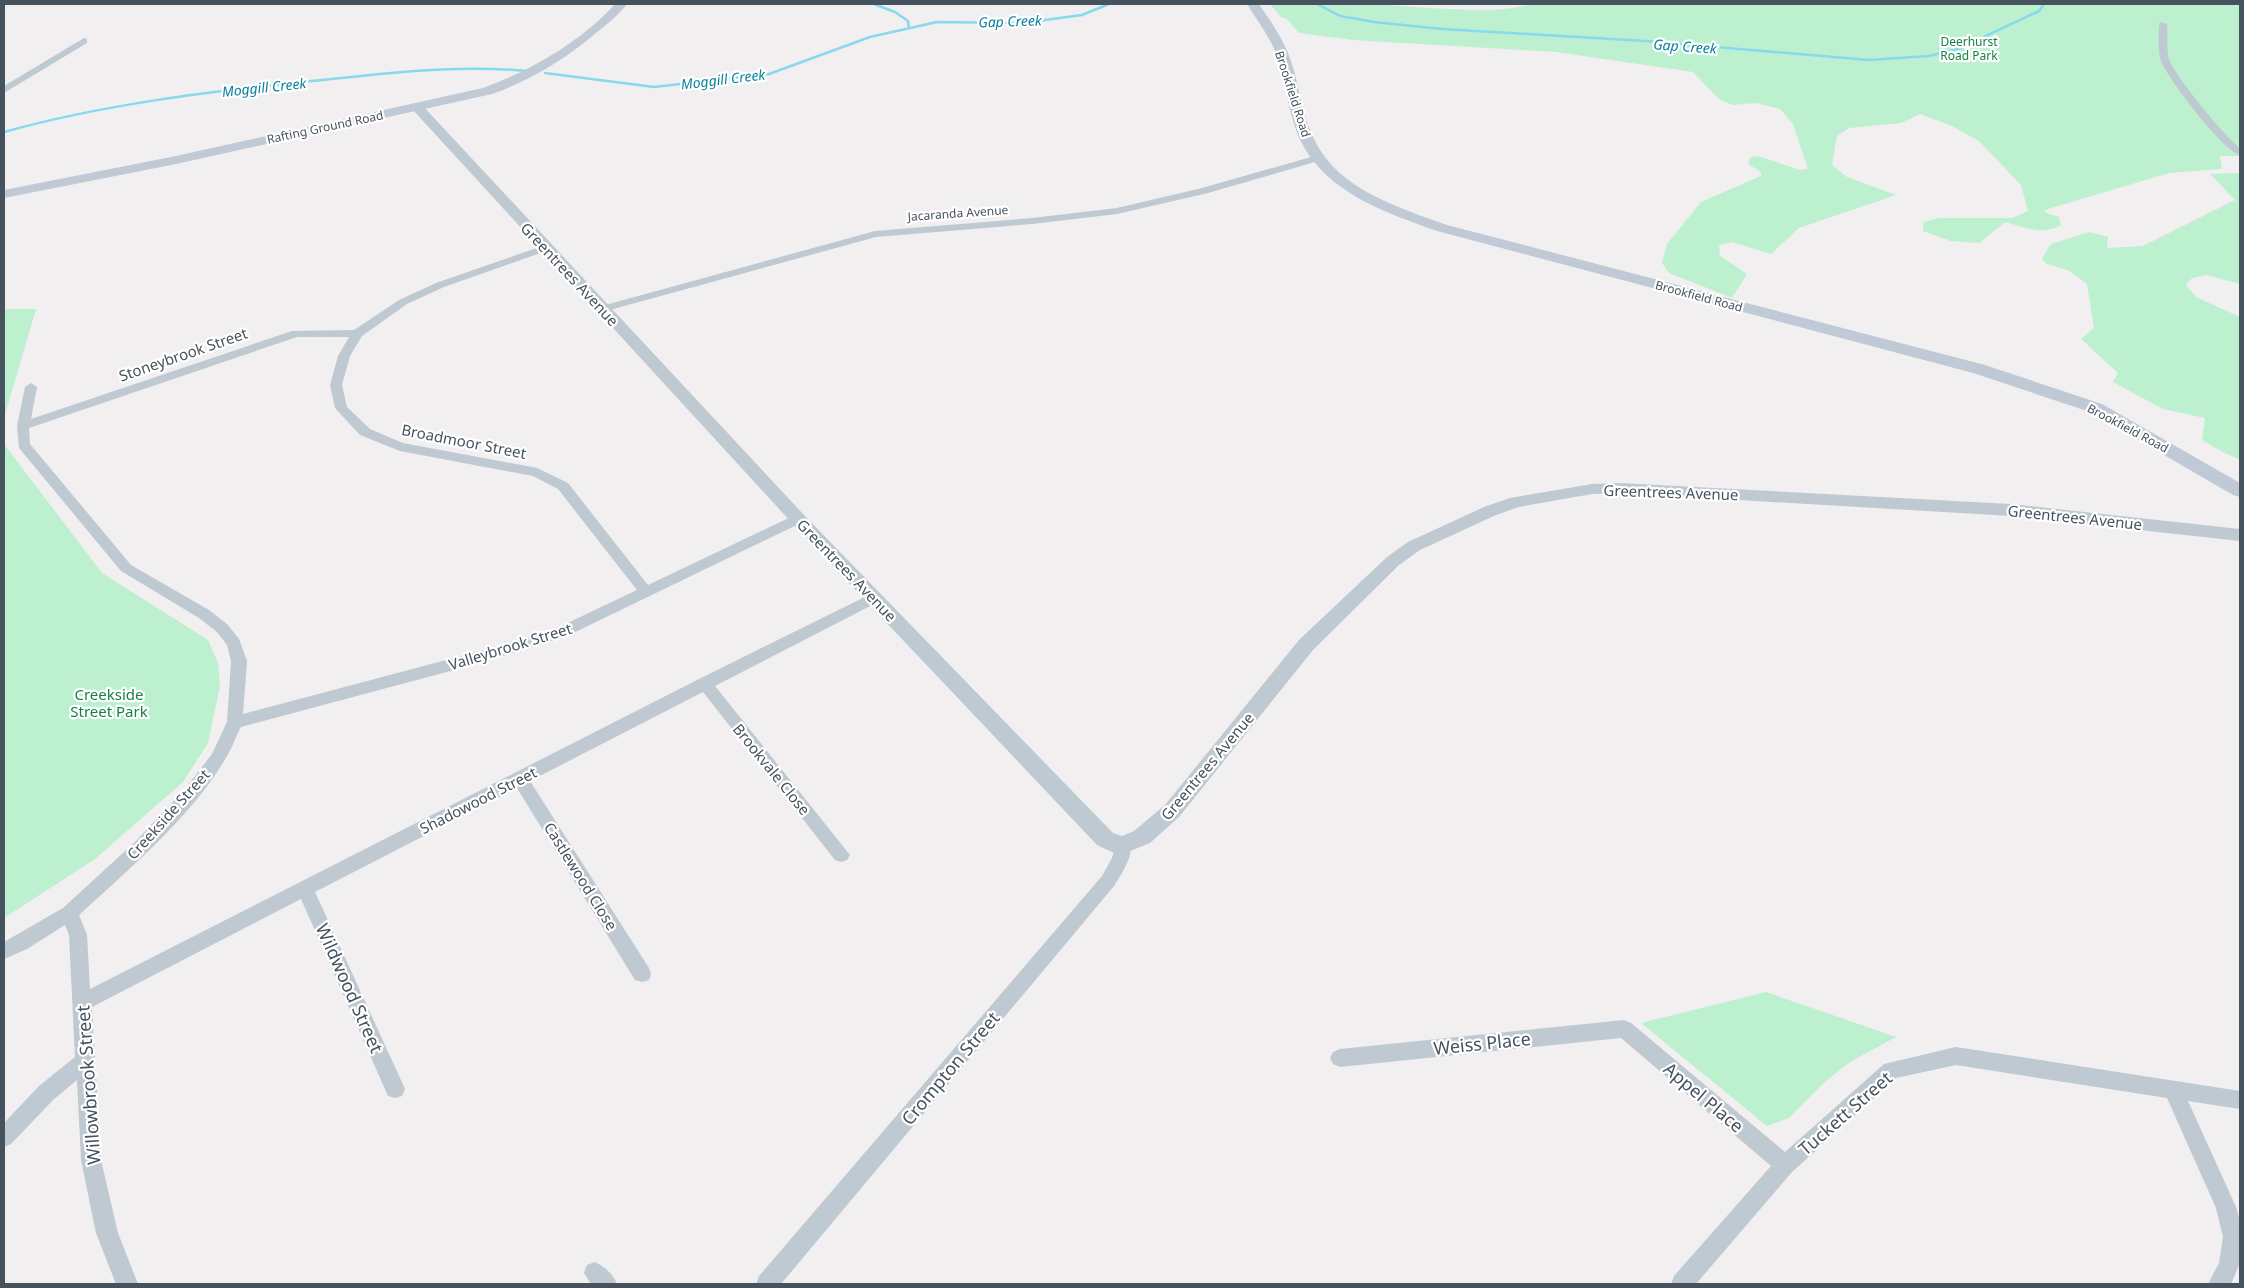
<svg xmlns="http://www.w3.org/2000/svg" width="2244" height="1288" font-family="'Noto Sans',sans-serif">
<rect width="100%" height="100%" fill="#f1efef"/>
<!-- green -->
<path fill="#bcf0cf" d="M1270,4C1303,4 1337,2 1370,4C1418,6 1487,16 1533,4H2240V156H2220L2222,169L2169,173L2048,209L2044,212L2059,217L2061,225C2044,236 2024,227 2005,222L1979,243L1951,241L1923,231V222L1940,218H2012L2028,211L2021,185L1979,141L1952,126L1920,114L1901,123L1849,128L1837,136L1832,165L1847,177L1896,195L1799,228L1771,254L1732,242L1719,245L1720,256L1747,274L1732,298L1669,273L1662,263L1667,244L1701,202L1761,176V172L1748,164L1751,157L1758,156L1800,170L1808,169L1793,124L1780,109L1756,103L1733,105L1720,100L1693,72L1556,52L1353,40L1299,33L1286,18L1281,17Z
M2240,173V284L2207,275L2192,278L2186,285L2196,297L2240,317V460L2221,451L2202,440L2205,418L2163,409L2113,382L2118,373L2081,339L2094,328L2087,284L2068,270L2047,264L2042,259L2051,244L2089,232L2108,237L2107,248L2143,246L2235,200L2210,174Z
M4,309H36L4,418Z
M4,444L102,573L208,640L218,663L220,686L208,743L183,782L95,859L4,918Z
M1766,992L1896,1037L1850,1062L1827,1080L1789,1118L1767,1126L1641,1023Z"/>
<g fill="none" stroke-linecap="round" stroke-linejoin="round">
<!-- stream -->
<path stroke="#87daee" stroke-width="2.5" d="M874,4L895,12L908,21L909,28
M1317,4L1340,16L1374,22L1442,29L1645,41L1869,60L1929,56L1958,49L2039,11L2044,4
M545,73L654,87L769,74L870,37L937,22L1023,23L1082,15L1109,4
M4,132C105,104 207,92 311,81C383,74 454,64 527,71"/>
<!-- minor -->
<path fill="#bfc9d1" fill-rule="evenodd" d="M2160,22L2167,24C2168,35 2166,49 2169,59C2174,75 2226,138 2240,148V155C2223,151 2168,79 2161,61C2158,54 2158,28 2160,22Z
M84,38L87,39V43L4,93V86Z
M1318,155L1322,156V160L1208,193L1117,214L1032,224L876,237L606,311L602,312L596,309L598,307L875,231L1032,218L1117,208L1202,188Z
M545,245L550,248L549,250L444,287L407,304L362,336L350,356L342,385L347,407L370,429L403,443L537,468L568,483L648,585L793,516H803L805,519L803,522L567,636L484,662L241,727C235,738 231,751 224,761C191,817 127,871 79,915L87,935L90,989L699,679L873,593L878,594L880,598L878,602L715,686L850,855L847,860L841,862L835,860L703,692L530,781L649,968L651,974L649,980L642,982L635,980L517,788L315,892L405,1089L402,1096L395,1098L388,1096L301,899L92,1007L101,1160L118,1233L138,1284H116L96,1233L81,1160L77,1080L53,1100L11,1144L4,1147V1123L39,1086L75,1057L69,935L65,925L27,949L4,959V942L63,908L136,841L185,789L212,754L227,722L231,661L227,645L217,632L199,618L121,571L19,448L17,426L25,387L31,383L37,387L31,419L292,331L354,330L399,300L436,283ZM297,337H349L338,356L330,385L335,408L360,435L400,451L533,476L558,489L637,590L557,628L484,650L243,714L247,661L239,639L227,624L209,610L131,565L30,444L29,428Z
M1123,838L1129,840C1136,854 1121,874 1114,886L781,1284H756L759,1276L1102,876L1112,858L1117,840Z
M1624,1020L1631,1023L1785,1152L1884,1064L1956,1047L2240,1091V1109L2188,1101L2236,1207L2240,1221V1263L2231,1284H2208L2219,1263L2223,1237L2216,1208L2167,1098L1956,1065L1896,1078L1792,1172L1696,1284H1671L1674,1276L1771,1166L1621,1038L1340,1067L1333,1064L1330,1058L1333,1052L1340,1049Z
M595,1262C605,1267 613,1274 617,1284H591L584,1273L587,1265Z"/>
<!-- tertiary -->
<path fill="#bfc9d1" fill-rule="evenodd" d="M417,103L421,104L804,515L1113,833L1122,836L1134,831L1165,805L1299,640L1387,557L1408,542L1484,507L1510,498L1592,484L1621,483L2011,504L2240,529V541L2011,516L1621,493L1592,494L1519,507L1496,515L1420,550L1399,565L1313,650L1179,817L1150,843L1123,854L1114,853L1097,845L792,523L413,110L411,107L413,104Z"/>
<!-- secondary -->
<path fill="#bfcad6" fill-rule="evenodd" d="M615,4H627C618,16 607,24 596,33C564,60 531,80 492,94L176,164L4,198V190L176,156L483,88C530,71 582,41 615,4Z
M1247,4H1259C1272,23 1285,42 1292,64C1300,89 1302,117 1315,141C1339,190 1400,208 1447,225L1985,365L2102,404L2240,483V497L2233,495L2090,412L1973,373L1437,231C1381,211 1316,189 1295,127C1287,103 1285,77 1276,53C1269,36 1257,20 1247,4Z"/>
</g>
<g text-anchor="middle" dominant-baseline="central" stroke-width="4.5" stroke-linejoin="round" paint-order="stroke">
<!-- far-park labels -->
<g font-size="12" fill="#148149" stroke="#fff">
<text x="1969" y="41">Deerhurst<tspan x="1969" dy="14">Road Park</tspan></text>
</g>
<!-- far-street labels -->
<g font-size="12" fill="#46525d" stroke="#fff">
<text transform="translate(1293 94) rotate(72)">Brookfield Road</text>
<text transform="translate(325 127) rotate(-12)">Rafting Ground Road</text>
<text transform="translate(958 213) rotate(-4)">Jacaranda Avenue</text>
<text transform="translate(1699 296) rotate(15)">Brookfield Road</text>
<text transform="translate(2128 428) rotate(28)">Brookfield Road</text>
</g>
<!-- far-water labels -->
<g font-size="14" font-style="italic" fill="#09819e" stroke="#fff">
<text transform="translate(1010 21) rotate(-2)">Gap Creek</text>
<text transform="translate(1685 46) rotate(4)">Gap Creek</text>
<text transform="translate(723 79) rotate(-7)">Moggill Creek</text>
<text transform="translate(264 87) rotate(-6)">Moggill Creek</text>
</g>
<!-- street labels -->
<g font-size="15" fill="#46525d" stroke="#fff">
<text transform="translate(570 274) rotate(47)">Greentrees Avenue</text>
<text transform="translate(183 354) rotate(-19)">Stoneybrook Street</text>
<text transform="translate(464 441) rotate(11)">Broadmoor Street</text>
<text transform="translate(1671 492) rotate(2)">Greentrees Avenue</text>
<text transform="translate(2075 517) rotate(6)">Greentrees Avenue</text>
<text transform="translate(847 570) rotate(46)">Greentrees Avenue</text>
<text transform="translate(510 646) rotate(-17)">Valleybrook Street</text>
<text transform="translate(1207 766) rotate(-50)">Greentrees Avenue</text>
<text transform="translate(772 769) rotate(51)">Brookvale Close</text>
<text transform="translate(478 800) rotate(-27)">Shadowood Street</text>
<text transform="translate(168 814) rotate(-48)">Creekside Street</text>
<text transform="translate(581 876) rotate(58)">Castlewood Close</text>
</g>
<!-- park labels -->
<g font-size="15" fill="#148149" stroke="#fff">
<text x="109" y="694">Creekside<tspan x="109" dy="17">Street Park</tspan></text>
</g>
<!-- near-street labels -->
<g font-size="18" fill="#46525d" stroke="#fff">
<text transform="translate(350 988) rotate(66)">Wildwood Street</text>
<text transform="translate(1482 1043) rotate(-6)">Weiss Place</text>
<text transform="translate(950 1068) rotate(-50)">Crompton Street</text>
<text transform="translate(88 1085) rotate(-94)">Willowbrook Street</text>
<text transform="translate(1704 1097) rotate(40)">Appel Place</text>
<text transform="translate(1845 1113) rotate(-41)">Tuckett Street</text>
</g>
</g>
<!-- border -->
<rect width="2244" height="1288" fill="none" stroke="#46525d" stroke-width="10"/>
</svg>
